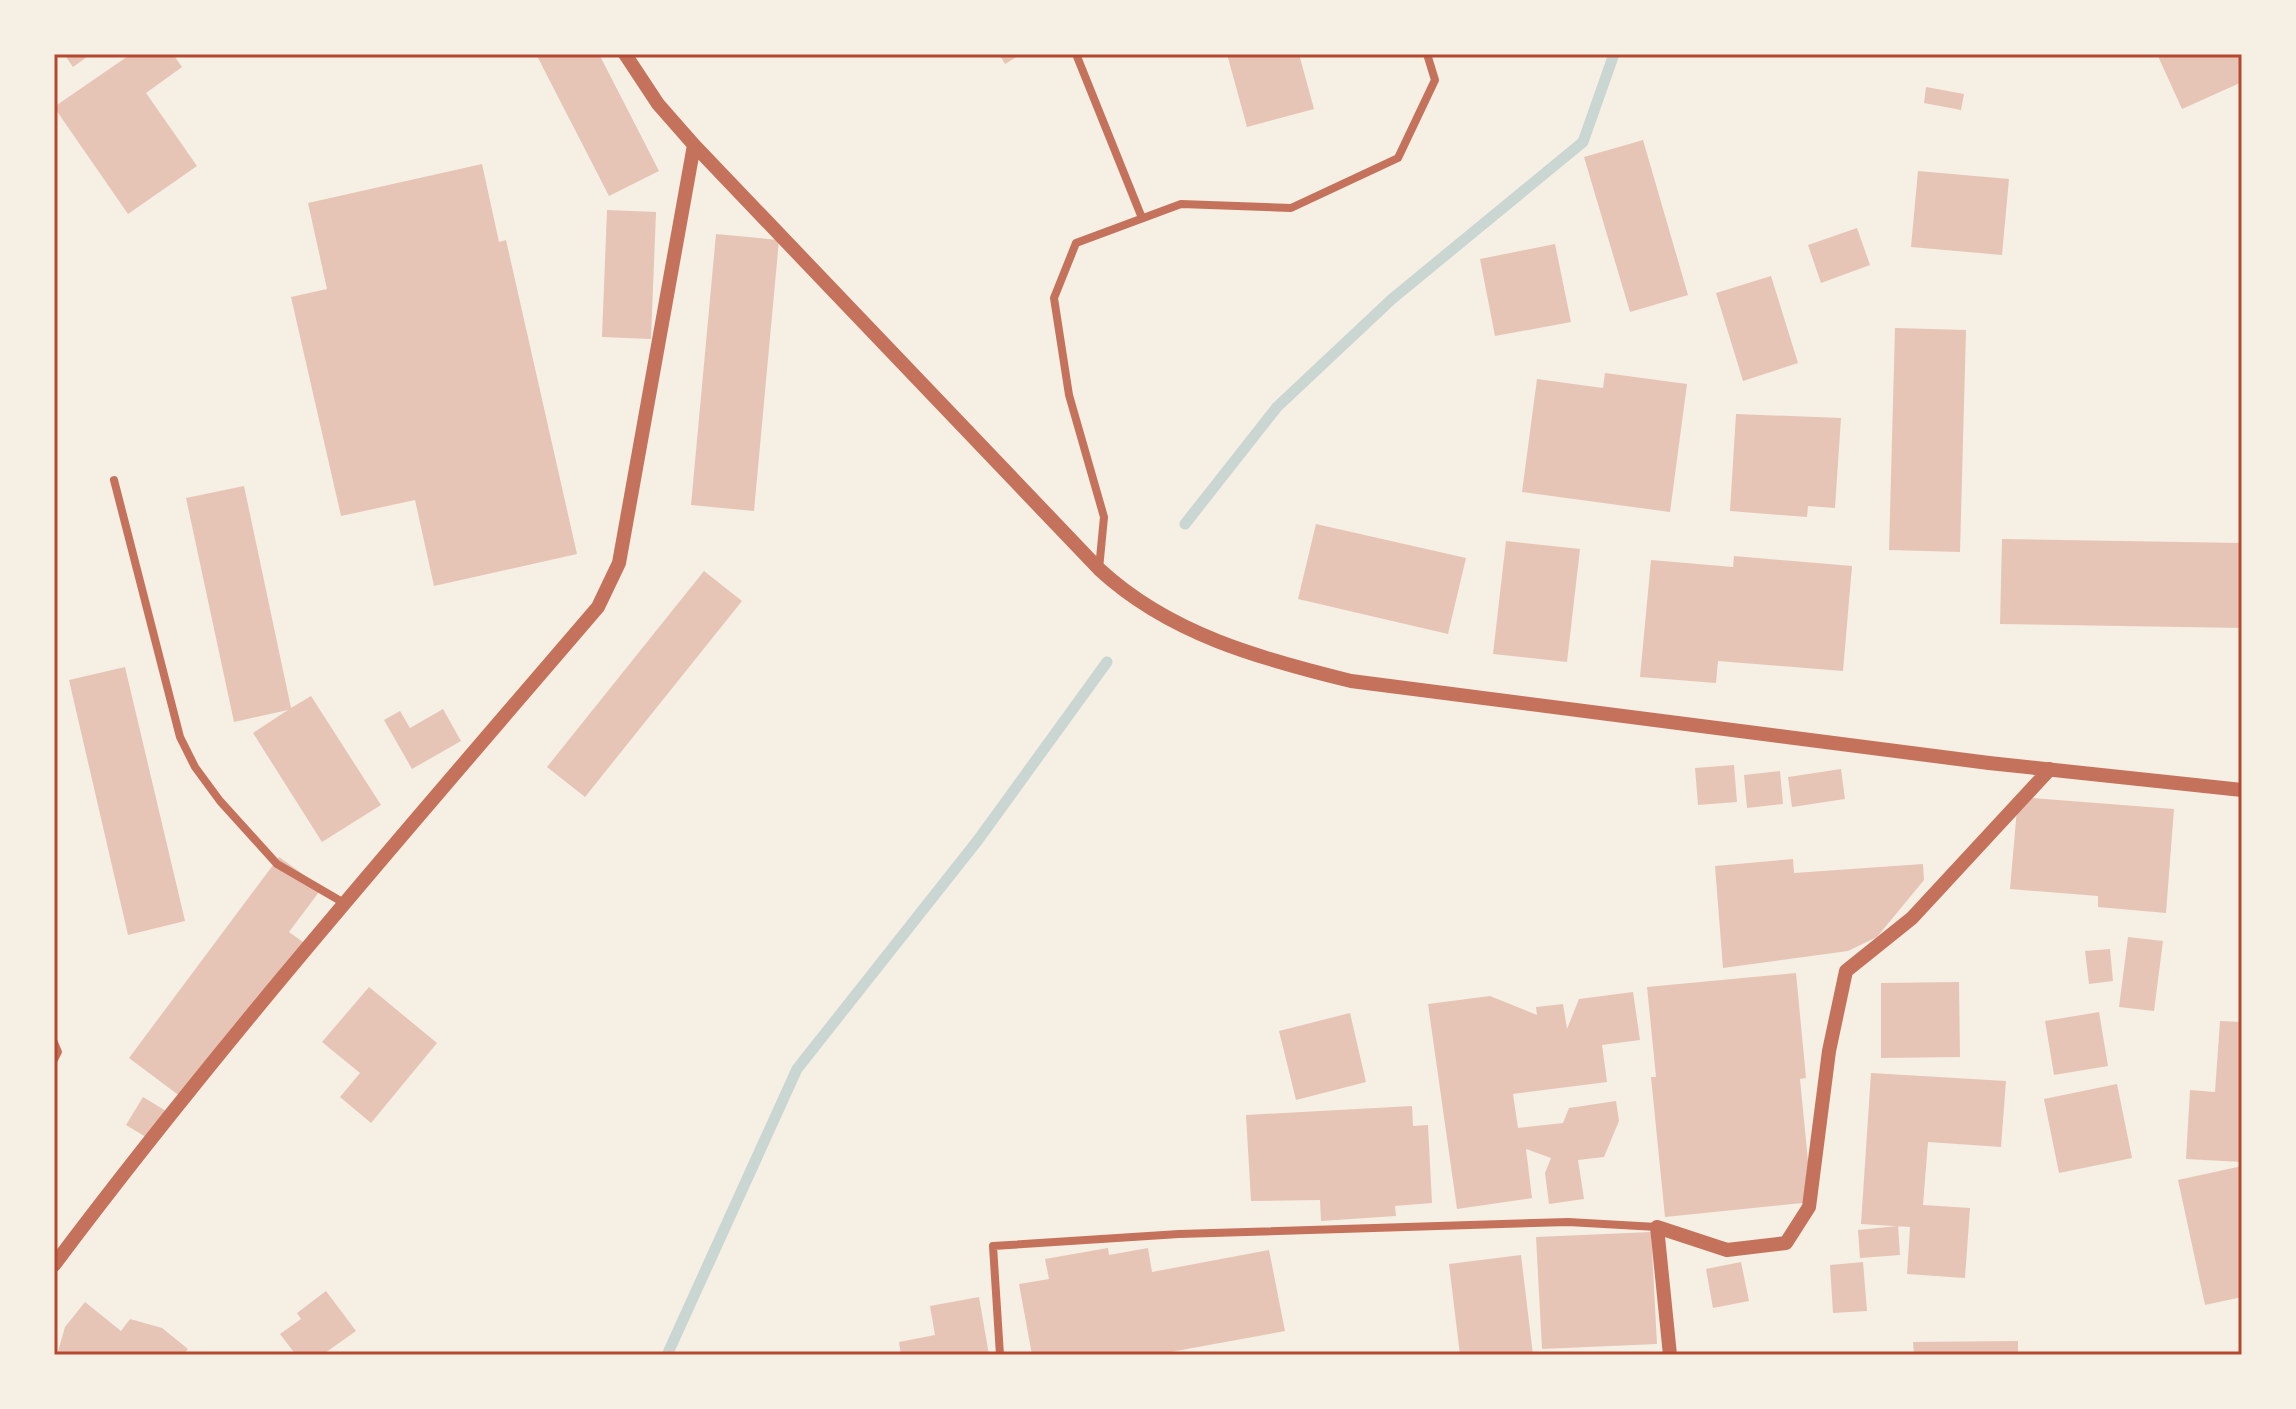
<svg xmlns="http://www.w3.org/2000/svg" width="2296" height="1409" font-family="Georgia,serif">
<rect width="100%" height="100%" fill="#f6efe4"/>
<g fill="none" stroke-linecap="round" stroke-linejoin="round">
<!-- stream -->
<path stroke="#c9d6d2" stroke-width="11" d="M1185,524L1277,407L1392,299L1583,142L1614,54
M667,1355L797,1069L978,840L1107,662"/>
</g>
<!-- building -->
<path fill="#e6c5b7" d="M64,54H91L73,67Z
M131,54H173L182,67L146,93L197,166L128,214L54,107Z
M536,54H599L659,171L609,196Z
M999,54H1021L1005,64Z
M1227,54H1299L1314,109L1247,127Z
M2157,54H2242V82L2182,109Z
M1926,87L1964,94L1961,110L1924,103Z
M1643,140L1688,295L1630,312L1584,157Z
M482,164L499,242L506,240L577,554L434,586L415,500L341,516L291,297L327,289L308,203Z
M1918,171L2009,179L2002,255L1911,247Z
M607,210L656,212L651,339L602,337Z
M1857,228L1870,265L1821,283L1808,245Z
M716,234L779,240L754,511L691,505Z
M1555,244L1571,322L1495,336L1480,259Z
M1771,276L1798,363L1743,381L1716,293Z
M1895,328L1966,330L1960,552L1889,550Z
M1605,373L1687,384L1670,512L1522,492L1537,379L1603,388Z
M1736,414L1841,418L1835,508L1808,506L1807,517L1730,511Z
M244,486L291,708L311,696L381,805L322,842L253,733L288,710L234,722L186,498Z
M1316,524L1466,558L1448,634L1298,599Z
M2002,539L2242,543V628L2000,624Z
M1506,541L1580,549L1567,662L1493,654Z
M1734,556L1852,566L1843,671L1718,661L1716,683L1640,677L1651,560L1733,567Z
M704,571L742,601L585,797L547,767Z
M125,667L185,921L128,935L69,680Z
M443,709L461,741L412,769L384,720L400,711L410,728Z
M1734,765L1737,802L1698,805L1695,768Z
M1841,769L1845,799L1792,807L1788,777Z
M1780,771L1783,804L1747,808L1744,775Z
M2018,797L2174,809L2166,913L2098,907V896L2010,889Z
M279,857L322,888L289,932L310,947L289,969L189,1103L129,1058Z
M1793,859L1794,873L1923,864L1924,880L1877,937L1848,951L1723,968L1715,866Z
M2128,937L2163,941L2154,1011L2119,1007Z
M2110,949L2113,981L2089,984L2085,951Z
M1796,973L1806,1078L1800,1079L1812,1202L1665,1217L1651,1077H1656L1647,987Z
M1959,982L1960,1057L1881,1058V983Z
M369,987L437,1043L371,1123L340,1097L360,1073L322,1042Z
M1633,992L1640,1040L1602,1045L1607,1082L1513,1094L1518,1128L1563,1123L1569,1108L1616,1101L1619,1121L1604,1157L1578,1160L1584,1199L1549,1204L1545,1173L1551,1158L1526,1149L1532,1198L1457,1209L1428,1004L1490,996L1537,1015L1536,1007L1563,1004L1567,1029L1579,999Z
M2099,1012L2108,1066L2054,1075L2045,1021Z
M1350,1013L1366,1082L1296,1100L1279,1031Z
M2220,1021L2242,1022V1162L2186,1159L2190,1090L2215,1092Z
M1871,1073L2006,1081L2001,1147L1928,1142L1923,1205L1970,1208L1965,1278L1907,1274L1910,1227L1861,1224Z
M2117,1084L2132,1158L2059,1173L2044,1099Z
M143,1097L171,1114L154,1142L126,1125Z
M1412,1106L1413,1126L1428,1125L1432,1203L1395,1206L1396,1216L1321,1221L1320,1200L1251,1201L1246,1115Z
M2242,1166V1297L2205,1305L2178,1180Z
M1898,1226L1900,1255L1860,1258L1858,1230Z
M1651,1232L1657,1344L1542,1349L1536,1237Z
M1108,1248L1109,1255L1148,1248L1152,1272L1269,1250L1285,1331L1154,1355H1032L1019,1284L1049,1279L1045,1259Z
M1521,1255L1533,1355H1460L1449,1264Z
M1741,1262L1749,1301L1713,1308L1706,1269Z
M1863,1262L1867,1311L1833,1313L1830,1265Z
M326,1291L356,1331L322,1355H296L280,1334L301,1319L297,1313Z
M979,1297L989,1355H901L899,1342L935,1335L930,1306Z
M85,1302L121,1331L130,1319L162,1328L188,1349L183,1355H57L65,1327Z
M2018,1341V1355H1914L1913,1342Z"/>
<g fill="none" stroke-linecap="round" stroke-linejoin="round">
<!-- service -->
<path stroke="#c5725c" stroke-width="6" d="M54,1040L59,1052L54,1062"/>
<!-- minor -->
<path stroke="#c5725c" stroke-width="8" d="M1076,54L1142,218
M114,480L180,737L195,767L220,801L277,864L344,903
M1099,569L1104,517L1069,395L1054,298L1076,243L1181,204L1291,208L1398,158L1435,80L1427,54
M1000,1355L993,1246L1179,1234L1568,1222L1657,1227"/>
<!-- tertiary -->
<path stroke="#c5725c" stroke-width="14" d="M625,54L658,104L694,145L1099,569C1169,634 1261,659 1351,681L1989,763L2242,790
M54,1265C225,1037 413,823 598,607L619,563L694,145
M1670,1355L1657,1227L1727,1250L1786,1243L1809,1207L1829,1051L1846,971L1912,918L2050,769"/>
</g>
<!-- border -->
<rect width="2296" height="1409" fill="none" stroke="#f6efe4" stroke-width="112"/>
<rect x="56" y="56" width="2184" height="1297" fill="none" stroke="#b5482f" stroke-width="3"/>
</svg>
